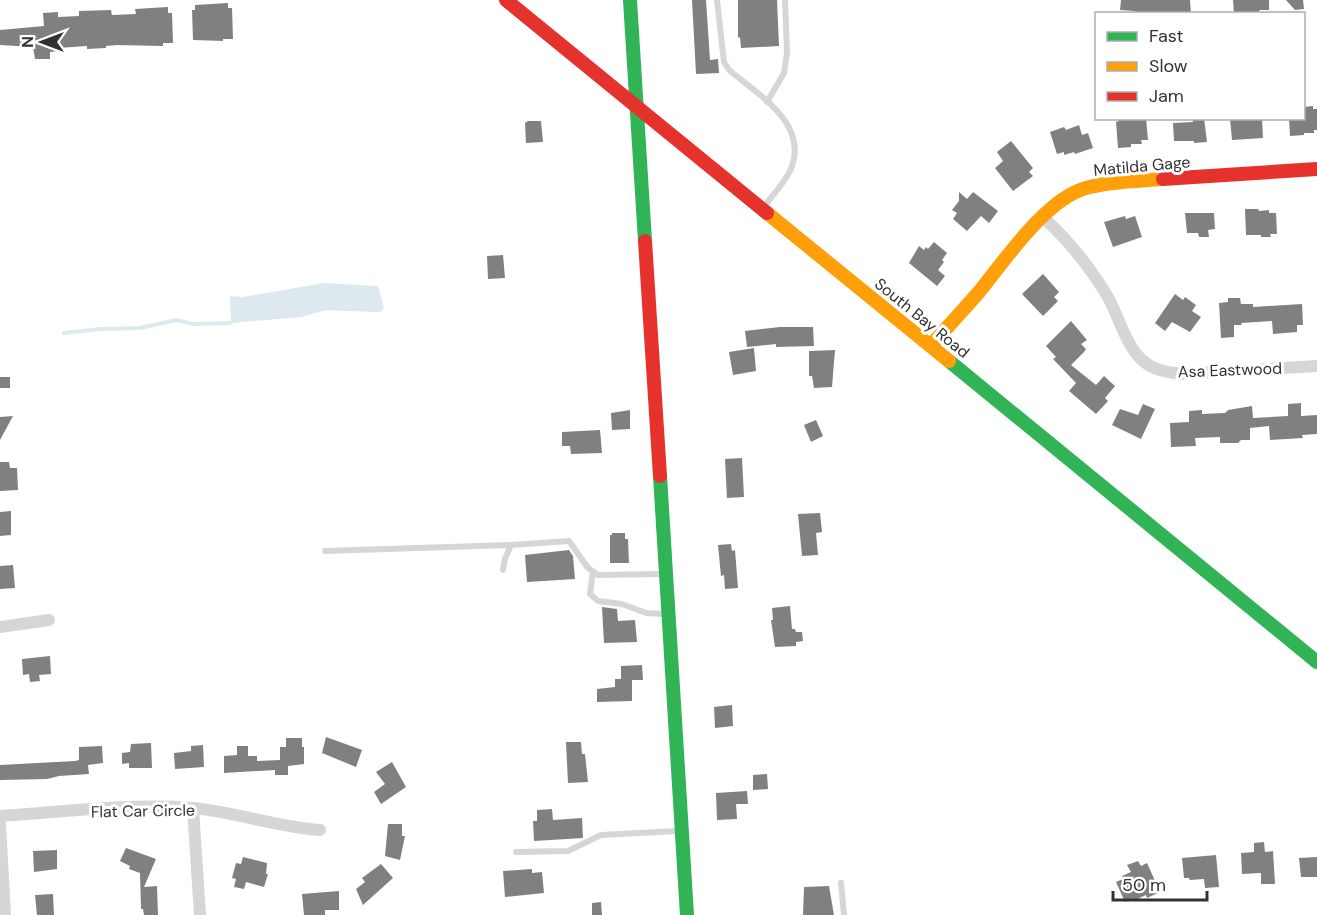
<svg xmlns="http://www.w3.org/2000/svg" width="1317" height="915" font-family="'DM Sans',sans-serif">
<rect width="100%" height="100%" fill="#fff"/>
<!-- water -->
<path fill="#dde9ef" d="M324,283L378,286L384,308L380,312H374L326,310L302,317L231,323L230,296L243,297Z"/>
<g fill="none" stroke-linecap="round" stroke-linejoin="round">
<!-- stream -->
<path stroke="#dde9ef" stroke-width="4" d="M64,333L101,329L140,328L177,320L193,324L231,323"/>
</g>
<!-- building -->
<path fill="#808080" d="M692,0H706L710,60L718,59L719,73L696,74Z
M738,0H777L779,46L741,48L740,37L738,38Z
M1121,0H1190L1191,14H1135V11L1120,10Z
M1233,0H1269V10H1260L1258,13L1234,14Z
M1286,0H1303L1304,9L1295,10Z
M228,3V8H232L233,39H223V41L193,40L192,10H195V5Z
M168,7V13H172L173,43H163V46L117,45L106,46V48L87,49V46L58,48V51L50,52V59H35L33,47L0,45V30L44,26L43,13L58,12V17L79,16V11L111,10L112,15L136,14L135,9Z
M1313,106V109H1317V130H1314V133H1304V135L1290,136L1289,118H1304V107Z
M1119,118H1146L1148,140H1141L1142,144H1131V147L1118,148L1116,122L1119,121Z
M1204,118L1207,142L1194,143V141H1174L1173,123L1193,122L1192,119Z
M1262,118L1263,138L1232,140L1230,119Z
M528,121H541L543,142L526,143L525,123Z
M1079,125L1082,135L1088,133L1093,148L1075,154L1074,152L1064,155V152L1057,154L1050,132L1064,127L1066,130Z
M1011,141L1033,168L1029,172L1033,176L1013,191L995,168L1003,161L997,152Z
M959,192L967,199L973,192L998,211L989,223L981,216L967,231L953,219L957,213L952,210L959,201Z
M1245,209H1258L1259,211L1269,210V213H1276L1277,234H1270L1271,237H1261V235H1246Z
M1185,213H1214L1215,229L1208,230L1209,237H1199L1198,233H1187Z
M1125,216L1126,219L1135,216L1142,237L1113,247L1104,222Z
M934,242L947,253L942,260L944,262L938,270L945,276L937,286L909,263L919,246L924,250L926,247L928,249Z
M503,255L505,278L488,279L487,256Z
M1043,274L1059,292L1054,297L1058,301L1043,316L1022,294Z
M1175,294L1183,300L1185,297L1196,305L1192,311L1201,317L1190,332L1172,322L1165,331L1155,323Z
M1228,298H1240L1241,304H1253V307L1302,304L1303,325H1297V332L1273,334L1272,321L1241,323L1242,325H1234V337L1221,338L1219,303L1228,302Z
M1071,321L1087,340L1081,344L1086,349L1084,352L1071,365L1096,385L1104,376L1115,386L1105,398L1108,401L1096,414L1069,391L1076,383L1053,359L1056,357L1046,346Z
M780,327H813L814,346L776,347V344L747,347L745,331Z
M754,348L756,371L733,375L729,352Z
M835,350L832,387L814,388L812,376H809V351Z
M0,377H10V388H0Z
M1301,403V416L1317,415V434L1302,435L1303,438L1270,440L1269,426L1250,428V440H1241L1238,443H1220V437L1195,438L1196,446L1171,447L1170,423L1189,422V411L1202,410V414L1225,413L1228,410L1252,406L1253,418L1288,416V404Z
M1143,404L1155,409L1141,439L1112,425L1120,409L1138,415Z
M630,410V429L612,430L611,413Z
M13,416L0,440V417Z
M816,420L823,436L811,442L804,425Z
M600,430L602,453L571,454L570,446H562V432Z
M742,458L744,497L727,498L725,459Z
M0,462H9L10,468H17L18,490L0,491Z
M11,511V535L0,536V512Z
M820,513L822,532L816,533L818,555L802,556L798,514Z
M612,533H625V539H628L629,563H610V535H612Z
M731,544L732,551L735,550L738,588L725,589L724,575L721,576L718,545Z
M569,550L573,556L575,579L527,582L525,555Z
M13,565L15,588L0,589V566Z
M790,606L792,629H795L796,632H802L803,641L796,642V646L775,647L771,620H773L772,608Z
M602,607L617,609L618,621L635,620L637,642L604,643Z
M50,656L51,674L39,675L40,681L30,682L29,674L23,675L22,659Z
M642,665L643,680H632V701L597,702V689L615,687V679H621V666Z
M732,705L733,726L715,728L714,707Z
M326,737L362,750L356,767L322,753Z
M286,738H302V747H304V764L288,766V775H275V770L224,773V756L237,755V746H248V756H257V761L280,760V747H286Z
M566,742H581L582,754H585L588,782L568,783Z
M151,743L152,768H129V763L122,764V753L130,752L131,744Z
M203,745L204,767L175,769L174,753L191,751V746Z
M102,746L103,763L88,765L89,774L59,776L47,779L0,780V765L75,761L79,760V747Z
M392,762L406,787L381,804L374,792L385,784L376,772Z
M767,774L768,789L753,790V775Z
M747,791L748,804H736L737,819L717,820L716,793Z
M552,809L553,820L582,818L583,838L534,841L533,821H537V810Z
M388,824H402V836H405L400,860L385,856Z
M1264,842L1265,852L1273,851L1275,884H1261V873L1242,874L1241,853L1254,852V843Z
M126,848L156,859L144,887L157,886L158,915H144L143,909H141L140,873L129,869L130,866L120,861Z
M57,850V869L34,872L33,851Z
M1216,855L1219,887L1205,888L1204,879L1190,880L1189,878H1184L1182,858Z
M243,857L267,863L266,874H268L264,887L246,882L244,889L234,887L236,879L232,878L236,863L241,864Z
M1317,857V877H1301L1299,858Z
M1138,861L1141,866L1147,863L1160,892L1147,898L1146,895L1133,901L1132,898L1125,902L1116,882L1123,879L1122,876L1131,872L1127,865Z
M381,864L393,878L363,905L356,889L365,882L362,878Z
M532,869V873L542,872L544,893L505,897L503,871Z
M829,886L834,915H803L804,887Z
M339,891V910H325V915H304L302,894Z
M53,894L54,915H37L35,895Z
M601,902L602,915H592V903Z"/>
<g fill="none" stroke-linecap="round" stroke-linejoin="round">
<!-- lane -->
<path stroke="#d6d6d6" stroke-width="6" d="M717,0L724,62L729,70C759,95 811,125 790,171C783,185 771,197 762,209
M767,102L784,73L787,53L785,0
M325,551L511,545
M503,570L505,559L511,545L569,541L588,568L598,575L662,574
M593,571L590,594L598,601L622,604L646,613L665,614
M516,852L568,851L601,835L678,831
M841,883L844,915"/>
<!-- street -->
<path stroke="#d6d6d6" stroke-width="12" d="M1042,216C1068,240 1091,268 1109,299C1119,318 1126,345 1142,360C1153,370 1166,372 1181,374L1317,366
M0,627L49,620
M193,808L200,915
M0,816C63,812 130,803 193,808C236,812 277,827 320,830
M0,824L5,915"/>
<!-- fast -->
<path stroke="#30b455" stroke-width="14" d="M630,0L645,241
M949,361L1317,662
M660,476L687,915"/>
<!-- slow -->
<path stroke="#ff9f0a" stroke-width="14" d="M767,213L949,361
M930,346C947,328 963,310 979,292C1005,260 1046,199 1086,188C1111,181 1138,181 1163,179"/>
<!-- jam -->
<path stroke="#e5322d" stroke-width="14" d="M506,0L767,213
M1163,179L1317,169
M645,241L660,476"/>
</g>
<g text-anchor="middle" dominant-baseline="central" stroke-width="6" stroke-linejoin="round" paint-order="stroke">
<!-- street labels -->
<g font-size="16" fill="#323232" stroke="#fff">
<text transform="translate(1142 166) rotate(-5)">Matilda Gage</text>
<text transform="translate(922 318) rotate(39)">South Bay Road</text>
<text transform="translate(1230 370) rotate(-2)">Asa Eastwood</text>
<text transform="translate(143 811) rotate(-1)">Flat Car Circle</text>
</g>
</g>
<!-- legend -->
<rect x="1095" y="12" width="210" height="108" fill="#ffffff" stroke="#adadad" stroke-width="1.5"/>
<rect x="1107" y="32" width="30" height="9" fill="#30b455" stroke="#adadad" stroke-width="1.5"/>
<text x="1149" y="42" font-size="18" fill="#323232">Fast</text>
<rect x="1107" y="62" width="30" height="9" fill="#ff9f0a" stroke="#adadad" stroke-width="1.5"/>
<text x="1149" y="72" font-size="18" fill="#323232">Slow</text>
<rect x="1107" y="92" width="30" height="9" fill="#e5322d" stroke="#adadad" stroke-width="1.5"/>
<text x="1149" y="102" font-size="18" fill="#323232">Jam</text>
<!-- north arrow -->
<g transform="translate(42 42) rotate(270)" stroke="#ffffff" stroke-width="4.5" paint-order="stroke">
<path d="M0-4.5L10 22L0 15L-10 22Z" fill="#323232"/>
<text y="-9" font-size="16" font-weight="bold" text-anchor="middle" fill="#323232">N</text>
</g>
<!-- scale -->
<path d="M1113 891v9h94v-9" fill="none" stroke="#323232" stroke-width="3"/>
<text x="1122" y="891" font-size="18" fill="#323232" stroke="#ffffff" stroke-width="4.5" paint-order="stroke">50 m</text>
</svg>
